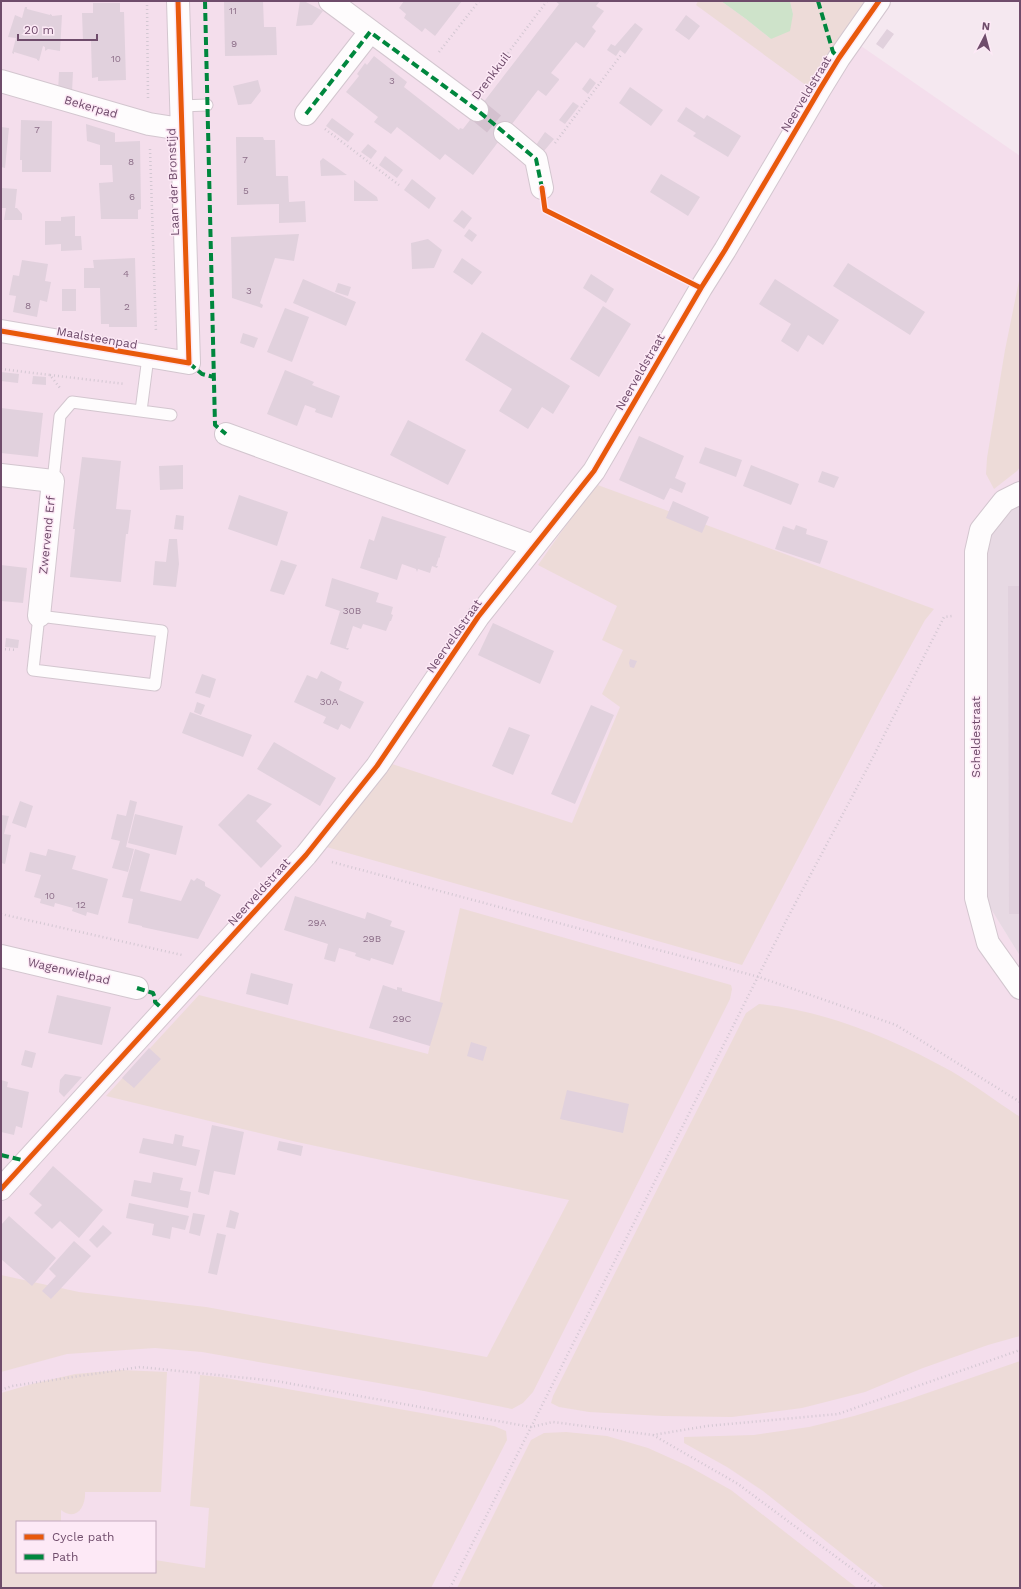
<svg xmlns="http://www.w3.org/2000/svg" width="1021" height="1589" font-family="'Work Sans',sans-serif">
<rect width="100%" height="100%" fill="#f5e8f0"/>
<!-- residential -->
<path fill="#f4deec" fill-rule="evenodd" d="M1,1H796L1020,156V486L970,875L1020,956V1588H1ZM17,1522H155V1572H17Z"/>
<!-- industrial -->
<path fill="#e7d9e3" d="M1020,486V956L970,875L980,521Z"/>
<!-- green -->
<path fill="#eddbd8" d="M698,1H721L746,19L771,39L793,14L790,1H867L807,86L696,5Z
M1020,276V467L1017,471L994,489L986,474L987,458L1005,350Z
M595,484L934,609L925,620L883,696L742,965L323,846L389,763L572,823L620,707L602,694L623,650L602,640L617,606L538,565Z
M460,908L731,985L732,989L730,999L533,1392L523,1403L512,1409L424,1391L202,1352L155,1348L67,1354L1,1372V1275L79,1292L206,1307L487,1357L569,1200L297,1142L106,1096L199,995L428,1054Z
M759,1004C827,1011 891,1038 951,1071C975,1085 997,1102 1020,1117V1336L988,1345L923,1368L865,1392L802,1408L732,1417L662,1416L589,1412L559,1407L551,1403L553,1396L746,1013Z
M1020,1361V1588H885L763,1491L727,1467L684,1443V1437L754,1435L809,1427L854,1416L901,1402Z
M121,1370L167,1372L161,1492H85C86,1507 76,1522 61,1510V1522H17V1572H155V1560L205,1568L209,1508L190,1506L200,1375L220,1377L494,1426L506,1431L507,1440L431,1588H1V1393L32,1384L75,1374Z
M566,1432L607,1436L648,1448L688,1466L731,1490L857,1588H457L531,1440L544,1433Z"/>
<!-- water -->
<path fill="#cee3ca" d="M721,1H790L793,14L790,31L771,39L746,19Z"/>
<!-- building -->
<path fill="#e1d1dd" d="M224,1H263L264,27H276L277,55L225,56Z
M300,1H304L323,11L312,25L296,26Z
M404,1H462L435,36L425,28L422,32L404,18L406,14L399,8Z
M555,1H600L596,6L604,11L592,27L596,31L584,48L576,42L551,73L559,79V80L546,96L538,90L473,175L445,154L440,160L397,127L391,134L374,122L378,117L346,92L359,76L357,74L365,63L367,65L374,56L407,82L404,87L459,130L460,128L463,129L559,4Z
M93,3H120V12H124L126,80L98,81V77L92,78L91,41H83L82,13H93Z
M25,7H27V9L50,15V14L52,15V16L62,15L60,51L48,49L45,51V47L43,46L39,61L37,60V59L14,52V54L12,53L16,38L8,37L15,15L22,18Z
M686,15L700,26L689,40L675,30Z
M635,23L643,29L625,54L620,50L616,56L607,50L611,44L615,46Z
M887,29L894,34L883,49L876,44Z
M59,72H73L72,92H58Z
M590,78L596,83L588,94L582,89Z
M258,80L261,91L251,104L238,105L233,86Z
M630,87L663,110L651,126L619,103Z
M573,102L579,106L565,124L559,120Z
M686,107L704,119L707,115L741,136L728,157L693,136L696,133L677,121Z
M332,118L354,134L348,142L326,126Z
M21,120L52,121L51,172H22V160H20Z
M86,124L115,133V142L140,141L141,209L138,210V219H101L99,183L113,182L112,165H100V145L87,141Z
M1,127L9,128L5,168L1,167Z
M545,132L554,139L544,151L536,145Z
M236,137H263L264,140H275L276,176H288L289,202L305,201L306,222L279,223V204L237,205Z
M368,144L377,151L371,159L361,152Z
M385,156L403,170L397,178L379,165Z
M323,158L347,175L321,176L320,161Z
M661,174L700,197L688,216L650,192Z
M412,179L436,198L429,209L404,190Z
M354,180L377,197L378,201H354Z
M2,188L17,189L15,208H17L22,214V220H4L6,208H1Z
M462,210L472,218L464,229L453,221Z
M75,216V236H81L82,250L61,251V244L45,245V221H61V217Z
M469,229L477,235L472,242L464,236Z
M299,234L294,261L275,258L260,303L263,305L262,308L232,298L231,237Z
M428,239L442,250L434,268L412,269L411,243Z
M135,258L137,327H109V324H101L100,288H84V268H94L93,260Z
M462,258L482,272L472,285L453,272Z
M22,260L48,264L45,281L51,282L47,302L40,300L37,317L13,312L16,296L9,295L13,275L19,276Z
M848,263L925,312L910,335L833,286Z
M591,274L614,289L606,303L583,288Z
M303,279L356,302L346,326L293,303Z
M775,279L839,320L823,345L808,335L798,352L781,341L791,324L759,304Z
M338,283L351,287L348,296L335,292Z
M62,289H76V311H62Z
M603,306L631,324L599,377L570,359Z
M285,308L309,317L292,362L267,352Z
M482,332L570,386L553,414L542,407L528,429L499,411L512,389L465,360Z
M243,333L258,338L254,348L240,343Z
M285,370L314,382L312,385L340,396L332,418L315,412L316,409L305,405L297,426L267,414Z
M1,372L19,374L18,383L1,381Z
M33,376L46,377V385L32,384Z
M1,408L43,413L38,457L1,453Z
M408,420L466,450L448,485L390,455Z
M639,436L684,456L675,478L686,483L682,493L670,488L664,500L619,480Z
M705,447L742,460L736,477L699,463Z
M82,457L121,461L116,509L131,510L128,534H126L121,582L70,577L75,529H73Z
M183,465V489L160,490L159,466Z
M751,465L799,484L791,505L743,486Z
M822,471L839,477L834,488L818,482Z
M239,495L288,512L277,546L228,529Z
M673,501L709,517L702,533L666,518Z
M176,515L184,516L183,530L174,529Z
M382,516L447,537L445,538L440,555V558L439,557L436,566H438L437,568L432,566L430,573L418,569L417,572L416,569L402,564L397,580L360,568L369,539L374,541Z
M796,525L807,529L806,534L828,541L820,564L775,549L783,526L794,530Z
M169,539H177L179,564L176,587L153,585L155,561L166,562Z
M281,560L297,565L284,595L270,591Z
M1,565L27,568L23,603L1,601Z
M332,578L379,593L376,602L393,607L391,614L393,615L391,621H390L386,631L363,624L361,629L353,626L346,648H349L348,650L330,644L340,611L325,606Z
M1008,586H1020V914H1009Z
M493,623L554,651L540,684L478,655Z
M6,638L19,640L18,648L5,647Z
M630,659L637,661L634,668L630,667L629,663Z
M321,671L342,682L339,690L364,702L350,729L341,724L338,730L323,723L326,717L294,702L307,675L317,679Z
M202,674L216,679L210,698L195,693Z
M197,702L205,705L201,715L194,712Z
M591,705L614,715L575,804L551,794Z
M190,712L252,735L243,757L182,733Z
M509,727L530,735L513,775L492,766Z
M274,742L336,778L320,806L257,769Z
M248,794L272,804L256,821L282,846L261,868L218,825Z
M130,800L137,802L126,847L134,849L128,872L112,868L120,841L111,839L117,814L126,816Z
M20,801L33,806L26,828L12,823Z
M135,814L183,826L176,855L128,843Z
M1,815L9,816L4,834L11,835L5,864L1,863Z
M48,849L76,856L72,869L108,879L98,915L87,912L86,916L72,911L73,908L55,903L54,907L40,903L41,899L34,897L41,875L25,871L30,852L46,856Z
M135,849L150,854L140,891L181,901L191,879L194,881L197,878L205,882V886L221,895L198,939L142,927V926L128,923L133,899L122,897Z
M295,896L365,919L367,912L392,921L390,926L405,931L393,965L371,958L370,961L355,956L356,953L339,948L335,962L324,959L328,944L284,930Z
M251,973L293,984L288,1005L246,994Z
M383,985L397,990V987L402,988V991L443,1003L430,1046L369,1028Z
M57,995L111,1007L102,1045L48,1033Z
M471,1042L487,1047L483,1061L467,1056Z
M149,1048L161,1059L134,1088L122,1078Z
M25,1050L36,1053L32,1068L21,1065Z
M65,1074L82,1077L64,1097L59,1092L60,1080Z
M1,1080L8,1082L7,1087L29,1092L22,1128L16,1126L14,1135L1,1132Z
M567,1090L629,1104L623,1133L560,1119Z
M212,1125L244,1132L235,1175L214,1171L209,1195L198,1192Z
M175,1134L184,1136L182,1146L200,1150L196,1166L139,1153L143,1138L173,1144Z
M279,1141L303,1146L301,1156L277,1150Z
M53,1166L103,1210L79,1238L60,1221L52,1229L34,1213L42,1205L29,1194Z
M153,1172L183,1178L180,1190L191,1192L188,1208L131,1196L134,1180L151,1183Z
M129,1203L189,1216L185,1230L172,1227L170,1239L152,1235L154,1224L126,1218Z
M230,1210L239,1213L235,1229L226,1227Z
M193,1213L205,1215L200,1236L189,1233Z
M9,1216L56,1258L32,1286L1,1259V1225Z
M103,1225L112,1233L97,1248L89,1240Z
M217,1233L226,1235L217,1275L208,1273Z
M74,1241L91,1256L51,1299L42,1291L56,1276L49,1269Z"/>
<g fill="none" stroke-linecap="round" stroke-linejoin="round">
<!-- minor-tunnel -->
<path stroke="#d4c1cf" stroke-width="22" stroke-dasharray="22 11" stroke-linecap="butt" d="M477,110L505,133"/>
<!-- service casing -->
<g stroke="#d3c6cf" stroke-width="13">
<path id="service" d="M181,106L207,105
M141,411L148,357
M53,481L60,416L72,402L171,415
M39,616L162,631L155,685L33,670Z"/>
</g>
<!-- minor casing -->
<g stroke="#d3c6cf" stroke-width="24">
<path id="minor" d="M330,1L477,110
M1,81L149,124L181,129
M306,114L370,32
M505,133L536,159L542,188
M1,331L189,363L178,1
M226,434L534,546
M1,475L53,481L39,616
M1020,493L1004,501L981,530L976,552V898L988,943L1020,988
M1,956L137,988
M1,1189L306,855L377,766L478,617L594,471L701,288L725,250L820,89L839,58L879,1"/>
</g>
<!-- path -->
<path stroke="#d3c7d2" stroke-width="2.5" stroke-dasharray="1 3" stroke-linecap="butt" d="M147,1L148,98
M439,52L479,1
M484,85L547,1
M325,129L399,185
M555,143L621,55
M150,149L156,332
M1,369L50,375L60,388
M50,375L125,384
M1,649L16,650
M332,862L759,977L896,1025L1020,1102
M1,914L182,955
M1,1390L12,1386L140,1367L276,1381L531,1427L553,1422L653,1435L707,1426L838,1414L1020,1350
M653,1435L738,1484L878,1588
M450,1588L787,919L870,763L944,617L952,616"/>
<!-- service -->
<use href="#service" stroke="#fefcfd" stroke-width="11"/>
<!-- minor -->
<use href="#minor" stroke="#fefcfd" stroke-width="22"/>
<!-- quiet -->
<path stroke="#00873e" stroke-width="4" stroke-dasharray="8 4" stroke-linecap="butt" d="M205,1L215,425L226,434
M818,1L833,52L839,58
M306,114L370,32L477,110L536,159L542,188
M189,363L202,374L214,377
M137,988L153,993L155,998V1002L164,1010
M1,1155L26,1161"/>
<!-- cycleway casing -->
<g stroke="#fde9f6" stroke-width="8">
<path id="cycleway" d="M542,188L545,210L701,288
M1,331L189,363L178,1
M1,1189L306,855L377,766L478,617L594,471L701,288L725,250L820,89L839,58L879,1"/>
</g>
<!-- cycleway -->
<use href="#cycleway" stroke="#e8590c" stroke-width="5"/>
</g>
<g text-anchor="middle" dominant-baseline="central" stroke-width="3" stroke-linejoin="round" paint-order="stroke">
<!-- number labels -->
<g font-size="10" fill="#8d6f89">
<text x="233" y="10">11</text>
<text x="234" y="43">9</text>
<text x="116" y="58">10</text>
<text x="392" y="80">3</text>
<text x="37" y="129">7</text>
<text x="245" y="159">7</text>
<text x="131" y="161">8</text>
<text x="246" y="190">5</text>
<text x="132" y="196">6</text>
<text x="126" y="273">4</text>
<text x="249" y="290">3</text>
<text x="28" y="305">8</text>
<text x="127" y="306">2</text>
<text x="352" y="610">30B</text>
<text x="329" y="701">30A</text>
<text x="50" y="895">10</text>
<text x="81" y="904">12</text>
<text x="317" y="922">29A</text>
<text x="372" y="938">29B</text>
<text x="402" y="1018">29C</text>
</g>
<!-- street labels -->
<g font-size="12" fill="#6f4c6b" stroke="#fde9f6">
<text transform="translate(491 76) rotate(-53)">Drenkkuil</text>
<text transform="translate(806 94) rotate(-59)">Neerveldstraat</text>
<text transform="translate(91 107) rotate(16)">Bekerpad</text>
<text transform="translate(173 182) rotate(-92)">Laan der Bronstijd</text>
<text transform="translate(97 338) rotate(10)">Maalsteenpad</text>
<text transform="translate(640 372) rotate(-60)">Neerveldstraat</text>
<text transform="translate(47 535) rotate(-84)">Zwervend Erf</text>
<text transform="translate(454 636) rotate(-55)">Neerveldstraat</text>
<text transform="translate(976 737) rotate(-90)">Scheldestraat</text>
<text transform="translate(259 892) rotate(-48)">Neerveldstraat</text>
<text transform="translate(69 971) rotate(13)">Wagenwielpad</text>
</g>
</g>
<!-- border -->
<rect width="1021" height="1589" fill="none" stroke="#6f4c6b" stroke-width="4"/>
<!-- legend -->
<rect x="16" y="1521" width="140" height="52" fill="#fde9f6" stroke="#c4aabe"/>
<rect x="24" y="1534" width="20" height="6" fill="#e8590c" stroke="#c4aabe"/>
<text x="52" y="1541" font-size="12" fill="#6f4c6b">Cycle path</text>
<rect x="24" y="1554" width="20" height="6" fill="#00873e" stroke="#c4aabe"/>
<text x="52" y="1561" font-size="12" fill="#6f4c6b">Path</text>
<!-- north arrow -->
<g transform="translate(985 36) rotate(6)" stroke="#fde9f6" stroke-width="3" paint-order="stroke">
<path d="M0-3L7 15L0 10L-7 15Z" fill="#6f4c6b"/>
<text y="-6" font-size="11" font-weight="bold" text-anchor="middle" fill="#6f4c6b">N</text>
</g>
<!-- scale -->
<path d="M18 34v6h79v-6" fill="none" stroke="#6f4c6b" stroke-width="2"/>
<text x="24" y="34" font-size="12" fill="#6f4c6b" stroke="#fde9f6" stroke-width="3" paint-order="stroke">20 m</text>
</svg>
